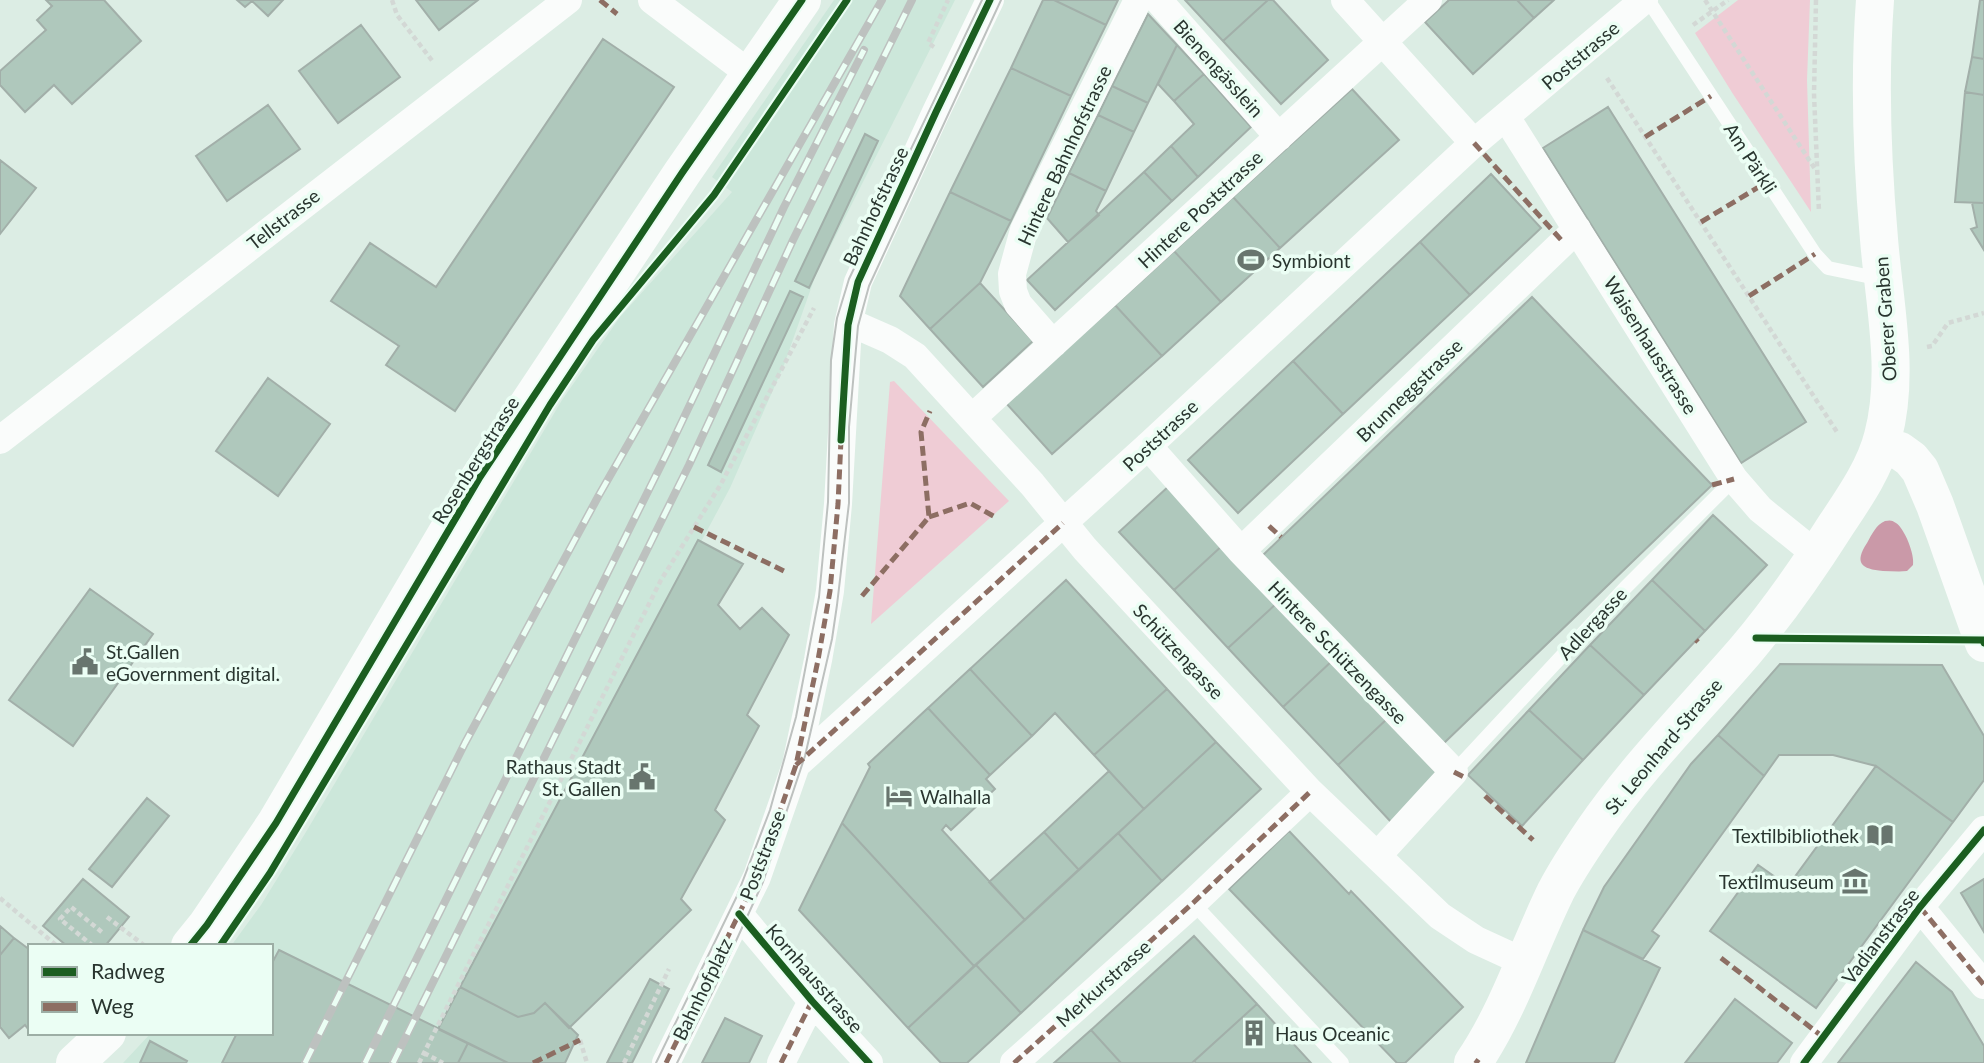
<svg xmlns="http://www.w3.org/2000/svg" width="1984" height="1063" font-family="Lato,sans-serif">
<rect width="100%" height="100%" fill="#dcede4"/>
<!-- built -->
<path fill="#cce7da" d="M834,0H955L815,277L784,365L730,488L443,1020L530,1063H123L151,1033H271V946H231L261,905L306,832L562,400L620,317L732,192L712,177Z"/>
<!-- green -->
<path fill="#efccd5" d="M1738,0H1810L1807,80L1811,212L1733,94L1695,33Z
M894,381L1009,501L871,624L890,382Z"/>
<!-- water -->
<path fill="#ca99a8" d="M1885,521C1890,520 1892,520 1896,523C1905,529 1915,555 1913,565L1907,571C1899,572 1891,571 1883,571C1861,569 1854,563 1867,543C1872,534 1876,525 1885,521Z"/>
<!-- building -->
<path fill="#afc8bc" stroke="#a2afa9" stroke-width="2" d="M46,0H104L141,41L72,104L54,85L25,112L0,85V71L46,30L37,20L52,6Z
M237,0H283L268,16L252,1L245,7Z
M416,0H478L439,30Z
M1043,0H1054L1106,25L1071,96L1011,68Z
M1054,0H1118L1106,25Z
M1185,0H1268L1223,41Z
M1268,0H1273L1328,60L1281,104L1223,41Z
M1449,0H1517L1534,18L1473,74L1425,22Z
M1517,0H1554L1534,18Z
M1980,0H1984V59L1972,57Z
M1148,14L1177,45L1148,103L1112,86Z
M361,25L400,77L338,123L299,71Z
M603,39L674,87L455,411L386,365L399,346L331,301L370,243L436,287Z
M1177,45L1204,74L1174,101L1158,84Z
M1972,57L1984,59V95L1965,92Z
M1011,68L1071,96L1011,221L950,192Z
M1204,74L1251,127L1198,177L1171,146L1194,124L1174,101Z
M1112,86L1148,103L1134,132L1098,115Z
M1352,89L1399,140L1280,248L1233,197Z
M1965,92L1984,95V203L1955,202Z
M268,105L300,149L227,201L196,156Z
M1608,107L1806,422L1741,463L1543,148Z
M1098,115L1134,132L1106,191L1069,173Z
M865,134L878,141L809,288L795,281Z
M1171,146L1198,177L1172,201L1144,172Z
M0,160L36,188L0,234Z
M1144,172L1172,201L1055,310L1027,280Z
M1069,173L1106,191L1096,211L1099,215L1068,242L1047,218Z
M1491,174L1541,228L1470,295L1420,242Z
M950,192L1011,221L980,283L930,329L900,296Z
M1233,197L1280,248L1221,302L1174,251Z
M1972,203H1984V250L1971,229L1977,227Z
M1420,242L1470,295L1343,414L1293,361Z
M1174,251L1221,302L1162,356L1115,305Z
M980,283L1033,341L983,387L930,329Z
M790,291L803,297L721,472L708,465Z
M1532,297L1712,485L1443,744L1262,556Z
M1115,305L1162,356L1052,454L1006,403Z
M1293,361L1343,414L1238,513L1188,460Z
M268,378L330,424L278,496L216,451Z
M1169,486L1224,544L1174,590L1119,532Z
M1713,515L1767,565L1705,631L1652,580Z
M698,540L743,564L718,605L740,629L762,608L789,635L747,715L759,726L715,810L725,820L681,899L691,910L569,1028L545,1003L534,1013L518,1017L460,987Z
M1224,544L1278,602L1228,648L1174,590Z
M1066,580L1167,689L1094,755L1055,713L1032,736L970,669Z
M1652,580L1705,631L1644,695L1590,645Z
M90,589L153,634L73,746L9,700Z
M1278,602L1333,660L1283,707L1228,648Z
M1590,645L1644,695L1583,760L1529,710Z
M1333,660L1388,718L1338,765L1283,707Z
M1780,664L1942,665L1984,736V780L1953,822L1876,766L1833,755H1779L1764,776L1718,735Z
M970,669L1032,736L990,775L928,708Z
M1167,689L1216,742L1144,809L1094,755Z
M928,708L990,775L986,779L995,789L951,830L946,825L942,830L1025,920L974,966L842,823L870,767L868,764Z
M1529,710L1583,760L1522,826L1468,775Z
M1388,718L1443,776L1392,823L1338,765Z
M1718,735L1764,776L1652,931L1659,936L1643,959L1583,930L1604,887L1691,764Z
M1216,742L1261,789L1162,881L1118,833Z
M1876,766L1953,822L1816,1008L1710,931L1758,865L1788,886Z
M1109,771L1144,809L1079,870L1044,832Z
M147,798L169,816L112,887L89,869Z
M842,823L974,966L908,1028L799,910Z
M1289,831L1349,894L1351,891L1463,1007L1405,1063H1397L1229,889Z
M1044,832L1079,870L1025,920L989,882Z
M1118,833L1162,881L1021,1013L976,965Z
M83,879L129,917L105,946H67L43,926Z
M1984,879V932L1961,893Z
M0,926L14,938L0,955Z
M1583,930L1660,968L1614,1063H1526Z
M1194,936L1257,1004L1192,1063H1121L1091,1030Z
M14,938L30,950V1028L28,1029L25,1025L9,1038L0,1027V955Z
M279,950L468,1043L458,1063H222L237,1033H271V965Z
M1916,962L1952,992L1984,1046V1063H1838Z
M976,965L1021,1013L967,1063H941L908,1028Z
M650,979L669,989L632,1063H607Z
M460,987L518,1017L534,1013L545,1003L578,1035L565,1063H508L438,1029Z
M1735,999L1792,1043L1777,1063H1685Z
M1257,1004L1311,1063H1196L1194,1061Z
M725,1018L762,1036L749,1063H702Z
M1091,1030L1121,1063H1054Z
M150,1041L187,1061L186,1063H140Z
M468,1043L508,1063H458Z"/>
<g fill="none" stroke-linecap="round" stroke-linejoin="round">
<!-- path -->
<path stroke="#d3d8d5" stroke-width="4.5" stroke-dasharray="5 3.5" stroke-linecap="butt" d="M392,0L397,15L434,63
M1705,0L1815,169
M1816,0L1814,94L1819,212
M1693,25L1728,0
M934,47L928,43L948,0
M1607,78L1837,432
M1927,347L1932,346L1948,323L1984,313
M0,898L57,946
M107,917L145,946
M93,946L60,919L71,907L103,933
M580,1040L587,1063
M424,1053L443,1063
M419,1063L661,580L721,484L814,308
M624,1063L669,969"/>
<!-- lane -->
<path stroke="#fafcfb" stroke-width="14" d="M1648,0L1815,254L1828,268L1881,279
M1454,772L1625,588L1734,479
M1193,903L1342,1063"/>
<!-- street -->
<path stroke="#fafcfb" stroke-width="28" d="M652,0L750,74
M1158,0L1279,137
M1345,0L1474,143
M1506,117L1734,479L1760,509L1817,555
M848,325L858,326L890,340L915,356L1032,484L1085,549L1310,792L1440,916L1476,940L1526,963
M1053,344L1018,304L1013,291L1012,274L1024,230L1138,0
M972,418L1428,0
M0,440L568,0
M1148,446L1241,551L1454,772L1377,856
M1241,551L1577,229
M796,765L1148,446L1474,143L1644,0
M1920,907L1984,985
M739,914L812,1001L869,1063
M666,1063L757,877L796,765L818,660L830,591L838,504L848,325L858,282L936,112L990,0
M781,1063L812,1001
M1014,1063L1193,903L1310,792
M1804,1063L1920,907L1984,830"/>
<!-- secondary -->
<path stroke="#fafcfb" stroke-width="38" d="M1880,446L1900,451L1911,459L1920,470L1935,505L1984,643
M1473,1063C1509,1010 1528,948 1556,891C1567,870 1581,849 1594,830C1638,766 1694,710 1745,651C1778,612 1808,569 1836,525C1854,498 1875,468 1883,436C1900,372 1884,303 1879,239C1872,160 1869,80 1875,0"/>
<!-- primary -->
<path stroke="#fafcfb" stroke-width="38" d="M190,946L207,925L276,823L480,477L682,173L802,0
M75,1063L107,1033"/>
<!-- tram -->
<path stroke="#bdc1bf" stroke-width="2" d="M656,1063L737,896L770,810L796,717L819,597L828,502L831,360L837,318L849,279L982,0
M677,1063L714,989L763,882L805,756L832,639L837,605L849,503V427L858,326L869,286L1001,0"/>
<!-- rail casing -->
<g stroke="#bdc1bf" stroke-width="8">
<path id="rail" d="M305,1063L465,743L599,495L882,0
M365,1063L666,455L784,207L864,50
M393,1063L689,465L793,240L912,0"/>
</g>
<!-- rail -->
<use href="#rail" stroke="#ebfef4" stroke-width="5" stroke-dasharray="16" stroke-linecap="butt"/>
<!-- quiet -->
<path stroke="#8d6e63" stroke-width="5" stroke-dasharray="10 5" stroke-linecap="butt" d="M600,0L617,14
M1645,137L1711,96
M1474,143L1563,242
M1701,222L1767,182
M1749,296L1815,254
M1712,485L1734,479
M929,517L970,503L997,518
M1269,526L1281,537
M694,527L786,572
M862,596L929,517L921,432L930,411
M1696,640L1698,642
M796,765L1063,523
M1454,772L1466,778
M1485,796L1533,840
M1920,907L1984,985
M1721,958L1823,1037
M1475,1060L1479,1063
M533,1063L580,1040
M666,1063L757,877L796,765L818,660L830,591L838,504L841,440
M781,1063L812,1001
M1014,1063L1193,903L1310,792"/>
<!-- cycleway casing -->
<g stroke="#ebfef4" stroke-width="11">
<path id="cycleway" d="M841,440L848,325L858,282L936,112L990,0
M1756,638L1983,640L1984,643
M739,914L812,1001L869,1063
M190,946L207,925L276,823L480,477L682,173L802,0
M220,946L270,873L550,405L593,340L714,195L847,0
M1804,1063L1920,907L1984,830"/>
</g>
<!-- cycleway -->
<use href="#cycleway" stroke="#1b5e20" stroke-width="7"/>
</g>
<!-- icons -->
<defs>
<g id="stadium-bare" transform="scale(2.1)"><path d="M0-5a6.5 5 0 1 0 0 10a6.5 5 0 1 0 0-10ZM-3.5-1.8h7v3.6h-7Z" fill="#68756e" stroke="#ebfef4" stroke-width="2.5" paint-order="stroke"/></g>
<g id="civic-bare" transform="scale(2.1)"><path d="M-.6-6.5H3V-4.5H.6V-3L4-1V1h2V6H-6V1h2V-1L-.6-3ZM-1.2 2.5V6h2.4V2.5Z" fill="#68756e" stroke="#ebfef4" stroke-width="2.5" paint-order="stroke"/></g>
<g id="hotel-bare" transform="scale(2.1)"><path d="M-6-4.5h1.5V1H6V5H4.5V3h-9V5H-6ZM-4 0a1.8 1.8 0 1 1 3.6 0ZM.5 0V-2.5h3Q6-2.5 6 0Z" fill="#68756e" stroke="#ebfef4" stroke-width="2.5" paint-order="stroke"/></g>
<g id="library-bare" transform="scale(2.1)"><path d="M-6-4Q-3-5.5-.7-3.5V5Q-3 3-6 4ZM6-4Q3-5.5 .7-3.5V5Q3 3 6 4Z" fill="#68756e" stroke="#ebfef4" stroke-width="2.5" paint-order="stroke"/></g>
<g id="museum-bare" transform="scale(2.1)"><path d="M0-6L6-3V-2H-6V-3ZM-5-1h2V3h-2ZM-1-1h2V3h-2ZM3-1h2V3H3ZM-6 4H6V6H-6Z" fill="#68756e" stroke="#ebfef4" stroke-width="2.5" paint-order="stroke"/></g>
<g id="building-bare" transform="scale(2.1)"><path d="M-4-6H4V6H1V3H-1V6H-4ZM-2.5-4.3h1.7v1.8h-1.7ZM.8-4.3h1.7v1.8H.8ZM-2.5-1h1.7V.8h-1.7ZM.8-1h1.7V.8H.8Z" fill="#68756e" stroke="#ebfef4" stroke-width="2.5" paint-order="stroke"/></g>
</defs>
<g fill-rule="evenodd">
<use href="#stadium-bare" x="1251" y="260"/>
<use href="#civic-bare" x="85" y="662"/>
<use href="#civic-bare" x="642" y="777"/>
<use href="#hotel-bare" x="899" y="796"/>
<use href="#library-bare" x="1880" y="835"/>
<use href="#museum-bare" x="1855" y="881"/>
<use href="#building-bare" x="1254" y="1033"/>
</g>
<g text-anchor="middle" dominant-baseline="central" stroke-width="7" stroke-linejoin="round" paint-order="stroke">
<!-- street labels -->
<g font-size="19" fill="#29352f" stroke="#ebfef4">
<text transform="translate(1580 55) rotate(-40)">Poststrasse</text>
<text transform="translate(1219 68) rotate(48)">Bienengässlein</text>
<text transform="translate(1064 155) rotate(-65)">Hintere Bahnhofstrasse</text>
<text transform="translate(1751 158) rotate(57)">Am Pärkli</text>
<text transform="translate(875 206) rotate(-65)">Bahnhofstrasse</text>
<text transform="translate(1200 209) rotate(-43)">Hintere Poststrasse</text>
<text transform="translate(283 219) rotate(-38)">Tellstrasse</text>
<text transform="translate(1885 319) rotate(-94)">Oberer Graben</text>
<text transform="translate(1651 345) rotate(58)">Waisenhausstrasse</text>
<text transform="translate(1409 390) rotate(-44)">Brunneggstrasse</text>
<text transform="translate(1160 435) rotate(-43)">Poststrasse</text>
<text transform="translate(475 460) rotate(-58)">Rosenbergstrasse</text>
<text transform="translate(1592 623) rotate(-47)">Adlergasse</text>
<text transform="translate(1179 651) rotate(47)">Schützengasse</text>
<text transform="translate(1338 652) rotate(46)">Hintere Schützengasse</text>
<text transform="translate(1663 746) rotate(-50)">St. Leonhard-Strasse</text>
<text transform="translate(762 855) rotate(-69)">Poststrasse</text>
<text transform="translate(1880 936) rotate(-53)">Vadianstrasse</text>
<text transform="translate(815 978) rotate(49)">Kornhausstrasse</text>
<text transform="translate(1103 983) rotate(-42)">Merkurstrasse</text>
<text transform="translate(702 989) rotate(-64)">Bahnhofplatz</text>
</g>
<!-- poi labels -->
<g font-size="19" fill="#29352f" stroke="#ebfef4" text-anchor="start">
<text x="1272" y="260">Symbiont</text>
<text x="106" y="651">St.Gallen<tspan x="106" dy="22">eGovernment digital.</tspan></text>
<text x="621" y="766" text-anchor="end">Rathaus Stadt<tspan x="621" dy="22">St. Gallen</tspan></text>
<text x="920" y="796">Walhalla</text>
<text x="1859" y="835" text-anchor="end">Textilbibliothek</text>
<text x="1834" y="881" text-anchor="end">Textilmuseum</text>
<text x="1275" y="1033">Haus Oceanic</text>
</g>
</g>
<!-- legend -->
<rect x="28" y="944" width="245" height="91" fill="#ebfef4" stroke="#9daea5" stroke-width="2"/>
<rect x="42" y="967" width="35" height="10" fill="#1b5e20" stroke="#9daea5" stroke-width="2"/>
<text x="91" y="979" font-size="21" fill="#29352f">Radweg</text>
<rect x="42" y="1002" width="35" height="10" fill="#8d6e63" stroke="#9daea5" stroke-width="2"/>
<text x="91" y="1014" font-size="21" fill="#29352f">Weg</text>
</svg>
